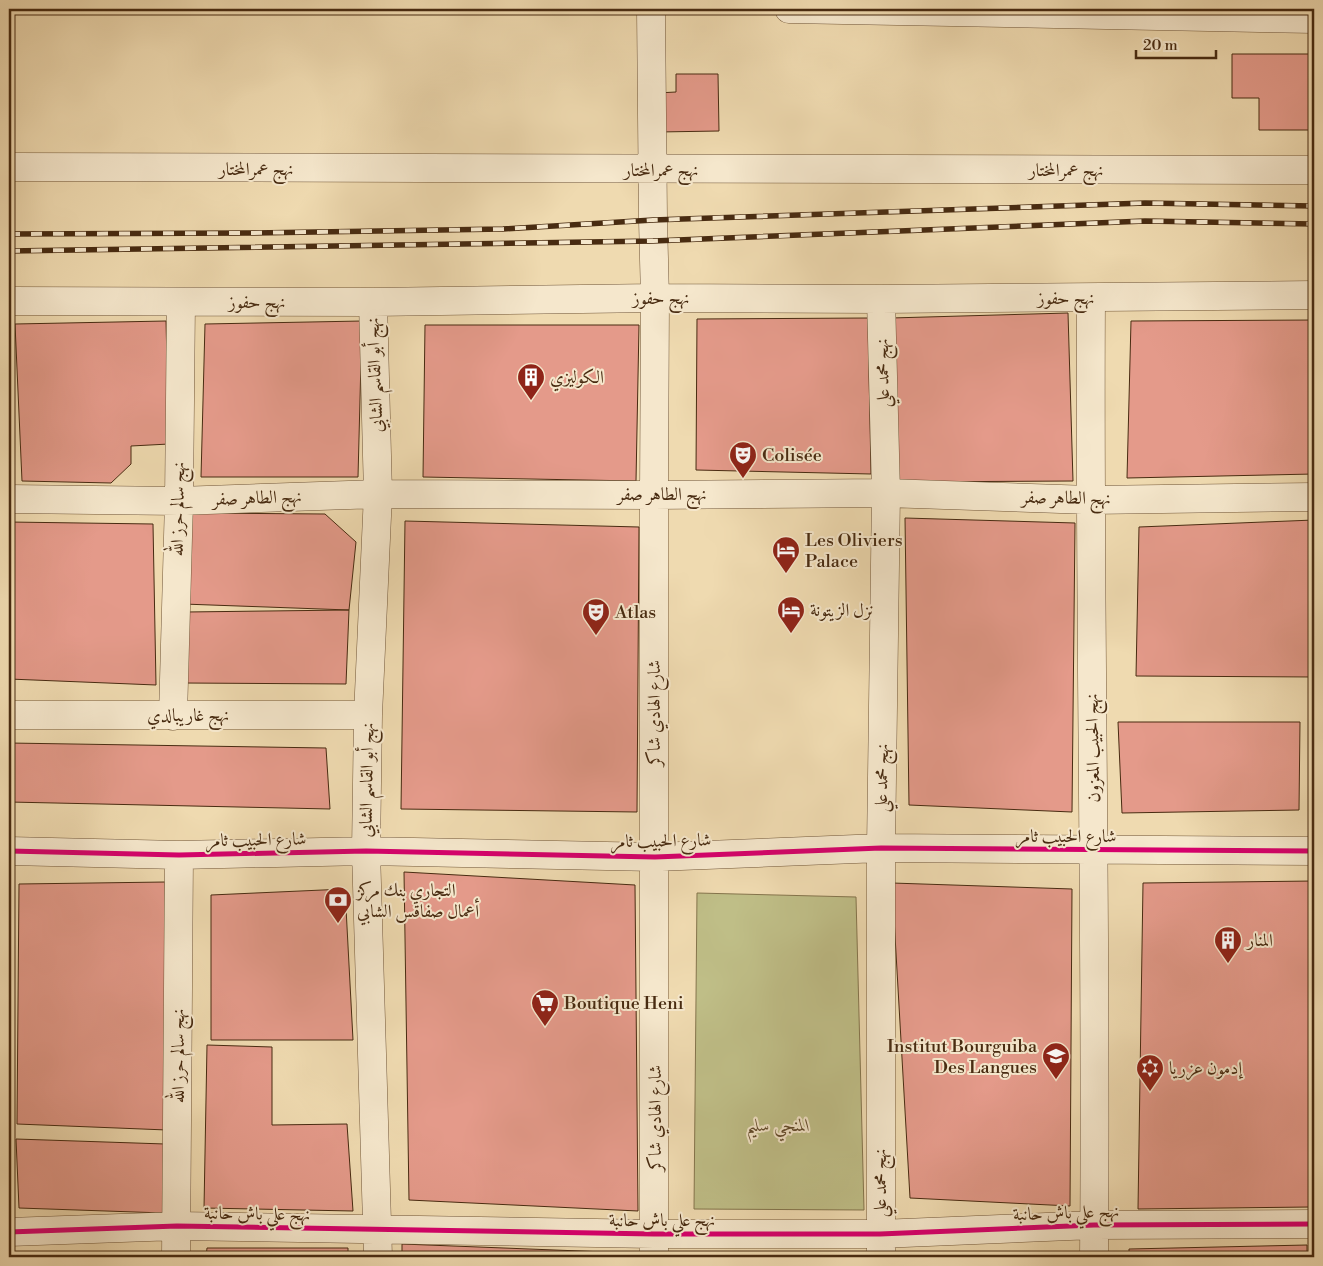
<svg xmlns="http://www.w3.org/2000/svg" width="1323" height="1266" font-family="'Libre Bodoni',Amiri,serif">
<rect width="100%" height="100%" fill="#efdab0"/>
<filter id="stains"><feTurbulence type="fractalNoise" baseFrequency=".004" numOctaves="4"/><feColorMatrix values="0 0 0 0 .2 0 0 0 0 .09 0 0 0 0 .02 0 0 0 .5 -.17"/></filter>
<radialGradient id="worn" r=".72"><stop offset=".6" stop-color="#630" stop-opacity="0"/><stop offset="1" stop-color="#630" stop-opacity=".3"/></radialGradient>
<!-- green -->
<path fill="#bfbe87" stroke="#84744c" d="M697,893L856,897L864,1210L694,1209Z"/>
<!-- building -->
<path fill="#e49a8a" stroke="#482b11" d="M1232,54H1314V130H1259V98H1232Z
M676,74H718L719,131L658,132L657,93L676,92Z
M1068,313L1073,481L897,482L891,318Z
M868,318L871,474L696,470L697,319Z
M1314,320V474L1127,478L1131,321Z
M166,321L169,444L131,446V464L111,483L22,481L15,324Z
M362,321L358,477H201L205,324Z
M425,325H639L636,481L423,477Z
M190,513L325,514L356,542L349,610L183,604Z
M905,518L1075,523L1072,812L909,805Z
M1314,520V677L1136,676L1139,527Z
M405,521L639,527L637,812L401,809Z
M9,522L153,524L156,685L9,679Z
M349,610L346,684L184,683L186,612Z
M1118,722H1300L1299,810L1122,813Z
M9,743L326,748L330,809L9,802Z
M404,872L635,885L638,1211L409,1200Z
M1314,881V1046L1310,1207L1138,1209L1143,883Z
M165,882L167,1130L17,1124L19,884Z
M892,883L1072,889L1070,1206L910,1198Z
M345,889L353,1040H211V895Z
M207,1045L272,1047V1125L347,1124L353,1211L204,1208Z
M16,1139L165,1144L164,1213L19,1208Z
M402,1244L631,1253V1257H402Z
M1307,1245V1257H1129V1249Z
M207,1248H348V1257H206Z
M9,1252L78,1257H9Z"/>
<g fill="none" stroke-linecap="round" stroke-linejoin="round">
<!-- minor casing -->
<g stroke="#725739" stroke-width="29">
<path id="minor" d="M651,9L653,220L655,298L654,495V1257
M789,9L1314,19
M9,167L1314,170
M1091,298C1089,618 1097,937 1094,1257
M9,301L373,302L655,298L881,299L1314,295
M373,302L378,494L368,715L366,851L378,1257
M9,499L179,501L378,494L654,495L886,493L1090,500L1314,497
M9,715H368
M173,716L179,501L181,302
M9,851L179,855L366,851L655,857L881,848L1314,851
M9,1232L177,1226L654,1234H880L1094,1225L1314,1224
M176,1257L179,855
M881,1257V848L886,493L881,299"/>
</g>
<!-- minor -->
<use href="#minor" stroke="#f5e7cc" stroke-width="28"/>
<!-- rail casing -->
<g stroke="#482b11" stroke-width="5.5">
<path id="rail" d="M9,234L249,233L503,229L653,220L1145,203L1314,206
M9,251L653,241L1145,221L1314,224"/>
</g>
<!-- rail -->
<use href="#rail" stroke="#f5e7cc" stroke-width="4" stroke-dasharray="11" stroke-linecap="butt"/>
<!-- cycleway casing -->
<g stroke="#f5e7cc" stroke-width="8">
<path id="cycleway" d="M9,851L179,855L366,851L655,857L881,848L1314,851
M9,1232L177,1226L654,1234H880L1094,1225L1314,1224"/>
</g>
<!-- cycleway -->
<use href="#cycleway" stroke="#d6006c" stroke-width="5"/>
</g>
<!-- icons -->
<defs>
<g id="building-pin" transform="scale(1.4375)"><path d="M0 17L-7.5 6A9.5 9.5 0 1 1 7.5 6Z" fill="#8f2418" stroke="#f5e7cc"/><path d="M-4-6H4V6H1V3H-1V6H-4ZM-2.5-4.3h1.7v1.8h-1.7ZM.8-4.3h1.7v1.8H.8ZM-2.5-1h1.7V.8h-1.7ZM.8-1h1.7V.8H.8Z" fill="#fff"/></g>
<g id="theatre-pin" transform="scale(1.4375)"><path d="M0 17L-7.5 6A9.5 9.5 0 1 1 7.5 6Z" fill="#8f2418" stroke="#f5e7cc"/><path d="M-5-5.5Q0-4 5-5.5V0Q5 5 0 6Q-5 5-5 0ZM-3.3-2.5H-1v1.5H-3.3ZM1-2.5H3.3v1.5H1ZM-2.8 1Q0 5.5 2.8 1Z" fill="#fff"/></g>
<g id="hotel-pin" transform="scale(1.4375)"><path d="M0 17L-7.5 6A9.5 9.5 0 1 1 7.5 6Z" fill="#8f2418" stroke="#f5e7cc"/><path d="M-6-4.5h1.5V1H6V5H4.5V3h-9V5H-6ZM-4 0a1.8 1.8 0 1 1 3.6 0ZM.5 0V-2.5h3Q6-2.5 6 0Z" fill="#fff"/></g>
<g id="bank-pin" transform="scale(1.4375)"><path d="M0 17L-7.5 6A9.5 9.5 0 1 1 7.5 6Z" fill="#8f2418" stroke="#f5e7cc"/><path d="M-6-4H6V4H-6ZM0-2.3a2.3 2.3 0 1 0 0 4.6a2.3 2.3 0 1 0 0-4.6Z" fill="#fff"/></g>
<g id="supermarket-pin" transform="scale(1.4375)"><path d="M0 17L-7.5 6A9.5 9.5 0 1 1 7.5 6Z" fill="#8f2418" stroke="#f5e7cc"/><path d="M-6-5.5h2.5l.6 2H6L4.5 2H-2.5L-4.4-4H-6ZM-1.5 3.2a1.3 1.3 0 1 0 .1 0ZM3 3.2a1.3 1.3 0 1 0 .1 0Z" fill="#fff"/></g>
<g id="school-pin" transform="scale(1.4375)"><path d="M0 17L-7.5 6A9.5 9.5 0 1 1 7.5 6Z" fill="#8f2418" stroke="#f5e7cc"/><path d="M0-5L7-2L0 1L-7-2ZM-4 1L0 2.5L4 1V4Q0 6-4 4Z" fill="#fff"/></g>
<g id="synagogue-pin" transform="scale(1.4375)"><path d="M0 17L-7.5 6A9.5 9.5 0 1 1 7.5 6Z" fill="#8f2418" stroke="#f5e7cc"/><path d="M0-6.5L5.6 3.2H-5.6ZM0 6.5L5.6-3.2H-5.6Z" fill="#fff"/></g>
</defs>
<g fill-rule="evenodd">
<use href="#building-pin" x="531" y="377"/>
<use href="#theatre-pin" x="743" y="455"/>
<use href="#hotel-pin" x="786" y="550"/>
<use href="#hotel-pin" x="791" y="610"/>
<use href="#theatre-pin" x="596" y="612"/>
<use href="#bank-pin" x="338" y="900"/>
<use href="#building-pin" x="1228" y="940"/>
<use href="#supermarket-pin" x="545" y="1003"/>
<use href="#school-pin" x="1056" y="1056"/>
<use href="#synagogue-pin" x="1150" y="1068"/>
</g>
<g text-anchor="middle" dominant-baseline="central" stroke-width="4" stroke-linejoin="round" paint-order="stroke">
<!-- street labels -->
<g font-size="18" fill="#482b11" stroke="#f5e7cc">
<text x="256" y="169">نهج عمرالمختار</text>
<text x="661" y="170">نهج عمرالمختار</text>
<text x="1066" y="170">نهج عمرالمختار</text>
<text x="661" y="298">نهج حفوز</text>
<text x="1066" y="298">نهج حفوز</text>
<text x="257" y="302">نهج حفوز</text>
<text transform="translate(883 373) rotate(-91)">نهج محمد علي</text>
<text transform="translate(375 375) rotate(-92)">نهج أبو القاسم الشابي</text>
<text x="662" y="494">نهج الطاهر صفر</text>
<text transform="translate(257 498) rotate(-2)">نهج الطاهر صفر</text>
<text transform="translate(1066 498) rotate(1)">نهج الطاهر صفر</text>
<text transform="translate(178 509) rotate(-89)">نهج سالم حرز الله</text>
<text transform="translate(654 713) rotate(-90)">شارع الهادي شاكر</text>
<text x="188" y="715">نهج غاريبالدي</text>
<text transform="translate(1093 748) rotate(-91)">نهج الحبيب المعزون</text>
<text transform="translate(882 778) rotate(-89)">نهج محمد علي</text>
<text transform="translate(367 780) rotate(-89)">نهج أبو القاسم الشابي</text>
<text x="1066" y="836">شارع الحبيب ثامر</text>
<text transform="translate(256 840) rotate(-1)">شارع الحبيب ثامر</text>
<text transform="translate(661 841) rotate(-1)">شارع الحبيب ثامر</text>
<text transform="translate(178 1056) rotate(-90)">نهج سالم حرز الله</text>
<text transform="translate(655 1118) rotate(-90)">شارع الهادي شاكر</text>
<text transform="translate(880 1183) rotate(-90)">نهج محمد علي</text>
<text transform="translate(1066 1213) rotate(-2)">نهج علي باش حانبة</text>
<text transform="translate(257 1214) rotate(1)">نهج علي باش حانبة</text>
<text x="662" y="1220">نهج علي باش حانبة</text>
</g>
<!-- poi labels -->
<g font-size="18" fill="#482b11" stroke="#f5e7cc" text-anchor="start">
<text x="550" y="377">الكوليزي</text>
<text x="762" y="455">Colisée</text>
<text x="805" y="540">Les Oliviers<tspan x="805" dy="21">Palace</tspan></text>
<text x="810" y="610">نزل الزيتونة</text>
<text x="615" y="612">Atlas</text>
<text x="357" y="890">التجاري بنك مركز<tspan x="357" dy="21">أعمال صفاقس الشابي</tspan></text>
<text x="1247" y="940">المنار</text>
<text x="564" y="1003">Boutique Heni</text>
<text x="1037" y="1046" text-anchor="end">Institut Bourguiba<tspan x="1037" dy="21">Des Langues</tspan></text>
<text x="1169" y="1068">إدمون عزريا</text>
</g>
<!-- park labels -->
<g font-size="18" font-style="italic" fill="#604829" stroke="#f5e7cc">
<text x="778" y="1125">المنجي سليم</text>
</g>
</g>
<!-- margin -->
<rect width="1323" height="1266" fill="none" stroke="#efdab0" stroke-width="30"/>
<rect x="10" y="10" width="1303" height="1246" fill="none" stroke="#482b11" stroke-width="2.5"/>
<rect x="15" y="15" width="1293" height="1236" fill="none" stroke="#482b11"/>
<!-- scale -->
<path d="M1136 50v8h80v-8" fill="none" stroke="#482b11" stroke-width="2.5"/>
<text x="1143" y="50" font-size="15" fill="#482b11" stroke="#f5e7cc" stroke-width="4" paint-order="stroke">20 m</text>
<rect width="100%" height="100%" filter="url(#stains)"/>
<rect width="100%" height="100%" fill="url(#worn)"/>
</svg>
